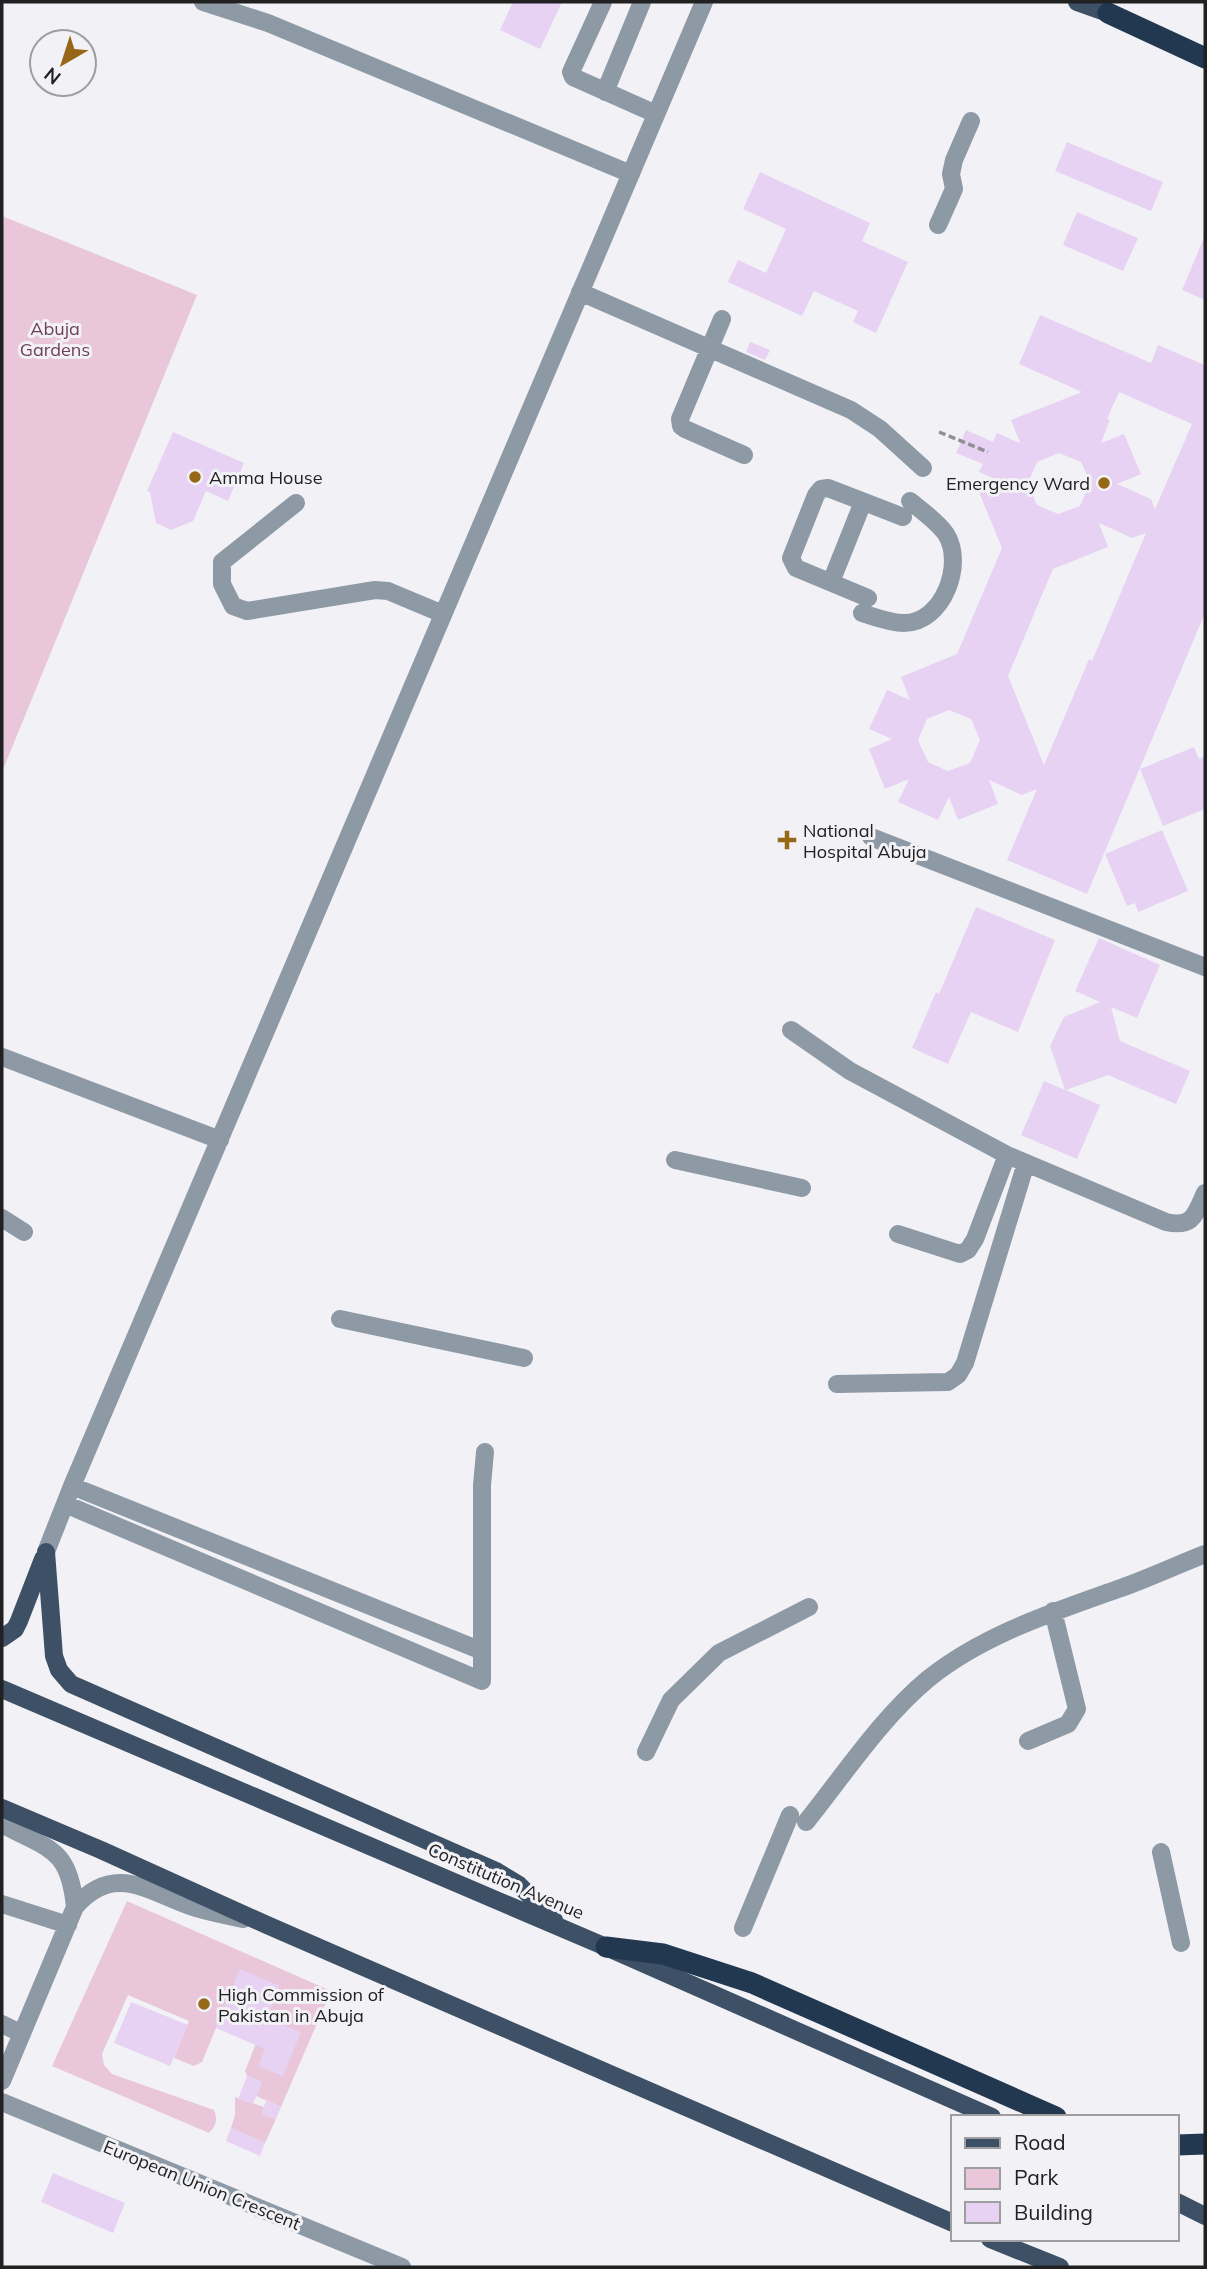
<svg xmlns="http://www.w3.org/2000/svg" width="1207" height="2269" font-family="Mulish,sans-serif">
<rect width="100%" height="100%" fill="#f2f2f6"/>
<!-- green -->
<path fill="#e9c6da" d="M2,216L197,295L2,772Z
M127,1901L331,1991L281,2107L256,2096L262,2082L247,2076L245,2071L279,1986L240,1970L202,2062L194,2066L174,2058L189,2021L128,1995L102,2054L104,2065L112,2074L214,2110C218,2120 216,2126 209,2133L52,2066Z
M235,2097L264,2107L262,2114L276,2119L265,2143L231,2128L235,2115Z"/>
<!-- building -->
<path fill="#e7d2f4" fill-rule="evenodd" d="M513,2H562L540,49L500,30Z
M1067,142L1163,182L1151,211L1055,171Z
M760,172L870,223L862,241L908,262L876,333L853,322L858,311L814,291L802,316L728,282L738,260L766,273L786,229L743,209Z
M1077,212L1138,238L1123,271L1063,245Z
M1205,235V300L1182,290Z
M1040,315L1151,363L1158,345L1205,365V613L1087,894L1007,860L1037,789L1022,795L989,780L998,804L958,820L949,797L938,820L898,802L909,779L885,789L869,749L892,739L869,729L887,690L910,700L901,677L957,654L1002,548L979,492L1002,482L979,472L983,464L956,453L966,430L993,442L997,433L1020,443L1011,420L1082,392L1019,364ZM1119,392L1192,424L1155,509L1151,499L1117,484L1141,474L1124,434L1101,443L1110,420L1107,419ZM1059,453L1081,462L1090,482L1080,506L1058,514L1037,505L1028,483L1037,462ZM1099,523L1132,538L1146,533L1092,661L1089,659L1044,765L1008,676L1053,569L1108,547ZM949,710L971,719L980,740L970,763L948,771L928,762L918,740L927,719Z
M750,342L770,350L765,360L746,352Z
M173,432L244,463L228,501L206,491L193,521L171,530L156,523L150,492L147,491Z
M1194,747L1199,759L1205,756V809L1163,826L1140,769Z
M1162,830L1188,891L1138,912L1135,903L1127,906L1105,854Z
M976,907L1055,940L1018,1032L971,1012L948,1064L912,1048L936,992L939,994Z
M1099,938L1160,965L1137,1018L1111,1007L1120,1041L1190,1071L1176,1104L1108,1075L1066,1090L1100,1105L1077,1159L1021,1135L1044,1081L1065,1090L1050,1046L1064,1017L1100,1002L1075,991Z
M240,1969L279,1986L266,2018L301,2032L283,2076L258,2066L265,2049L216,2028Z
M131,2002L188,2025L170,2066L114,2043Z
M247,2076L262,2082L253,2104L238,2099Z
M266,2101L281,2107L276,2119L261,2114Z
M231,2128L265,2143L260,2156L226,2141Z
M53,2173L125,2203L113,2233L41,2202Z"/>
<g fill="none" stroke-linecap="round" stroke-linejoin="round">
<!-- path -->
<path stroke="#909092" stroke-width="3.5" stroke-dasharray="7 3.5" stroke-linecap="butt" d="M939,432L988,452"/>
<!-- minor -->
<path stroke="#8e99a6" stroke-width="18" d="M203,2L268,23L631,174
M603,2L571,72L573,77L656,114
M605,92L642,2
M938,225L954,189L951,174L954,160L971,121
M580,292L851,410L880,429L923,468
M722,319L680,419L681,426L685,429L744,455
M296,503L222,562V584L233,606L247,611L375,590L388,591L443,614
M831,582L863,502
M868,598L796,568L791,558L816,495L821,489L828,488L903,517
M862,613C875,617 890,623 904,623C943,623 965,564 946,534C937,521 922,511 910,501
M871,837L1205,967
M791,1030L850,1071L1007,1155L1166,1222C1193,1228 1195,1215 1205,1193
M2,1057L220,1140
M675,1160L802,1188
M2,1218L24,1232
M898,1234L960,1254L968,1250L975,1239L1007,1155
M340,1319L524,1358
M837,1384L948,1382L958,1375L965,1363L1026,1163
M72,1486L482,1651
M65,1504L482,1681V1485L485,1452
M46,1552L72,1486L704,2
M1028,1741L1068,1724L1077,1709L1053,1611
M646,1752L671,1700L719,1653L809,1607
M806,1822C843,1776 882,1717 928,1679C984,1634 1054,1612 1121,1588C1149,1578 1177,1565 1205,1554
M2,1824C49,1850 69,1847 75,1907
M1161,1852L1181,1943
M2,1904L68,1925
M743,1928L790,1815
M2,2024L22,2034
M2,2081L75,1907C113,1863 146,1890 190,1906C207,1912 226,1915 243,1919
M2,2102L402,2267"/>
<!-- major -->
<path stroke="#3d5066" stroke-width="18" d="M1077,2L1108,13
M46,1552L54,1656L59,1670L71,1684L496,1871L519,1885L554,1920
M2,1638L15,1629L19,1621L43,1559
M2,1689L606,1947L992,2117
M2,1808L101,1850L267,1925L953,2223
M1177,2202L1205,2216
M990,2239L1060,2267"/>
<!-- highway -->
<path stroke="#223750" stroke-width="21" d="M1108,13L1205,58
M606,1947L663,1954L752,1983L1056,2117
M1177,2145L1205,2144"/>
</g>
<!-- markers -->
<g fill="#976718" stroke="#f2f2f6" stroke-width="2.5">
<circle cx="195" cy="477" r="7"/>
<circle cx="1104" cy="483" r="7"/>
<path d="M783.5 829.5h7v7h7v7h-7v7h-7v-7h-7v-7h7z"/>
<circle cx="204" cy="2004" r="7"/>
</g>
<g text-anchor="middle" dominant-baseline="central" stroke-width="6" stroke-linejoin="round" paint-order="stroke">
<!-- park labels -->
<g font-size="18" fill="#703e5d" stroke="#f2f2f6">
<text x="55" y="328">Abuja<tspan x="55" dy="21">Gardens</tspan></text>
</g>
<!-- poi labels -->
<g font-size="18" fill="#212122" stroke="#f2f2f6" text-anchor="start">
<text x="209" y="477">Amma House</text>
<text x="1090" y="483" text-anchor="end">Emergency Ward</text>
<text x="803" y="830">National<tspan x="803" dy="21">Hospital Abuja</tspan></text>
<text x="218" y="1994">High Commission of<tspan x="218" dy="21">Pakistan in Abuja</tspan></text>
</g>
<!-- street labels -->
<g font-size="18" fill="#212122" stroke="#f2f2f6">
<text transform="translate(506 1881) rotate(23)">Constitution Avenue</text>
<text transform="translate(202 2185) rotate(22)">European Union Crescent</text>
</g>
</g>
<!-- border -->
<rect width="1207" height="2269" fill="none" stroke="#212122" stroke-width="7"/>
<!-- legend -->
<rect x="951" y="2115" width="228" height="126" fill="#f2f2f6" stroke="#9e9ea1" stroke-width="2"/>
<rect x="965" y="2138" width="35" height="10" fill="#3d5066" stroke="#9e9ea1" stroke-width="2"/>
<text x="1014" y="2150" font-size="21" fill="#212122">Road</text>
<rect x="965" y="2168" width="35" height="21" fill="#e9c6da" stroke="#9e9ea1" stroke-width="2"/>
<text x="1014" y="2185" font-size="21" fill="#212122">Park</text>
<rect x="965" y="2202" width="35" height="21" fill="#e7d2f4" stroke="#9e9ea1" stroke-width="2"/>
<text x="1014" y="2220" font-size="21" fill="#212122">Building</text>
<!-- north arrow -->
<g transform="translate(63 63) rotate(219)"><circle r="33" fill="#f2f2f6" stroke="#9e9ea1" stroke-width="2"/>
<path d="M0-5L12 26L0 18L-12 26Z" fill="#976718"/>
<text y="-10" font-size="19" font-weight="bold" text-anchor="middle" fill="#212122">N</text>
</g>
</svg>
